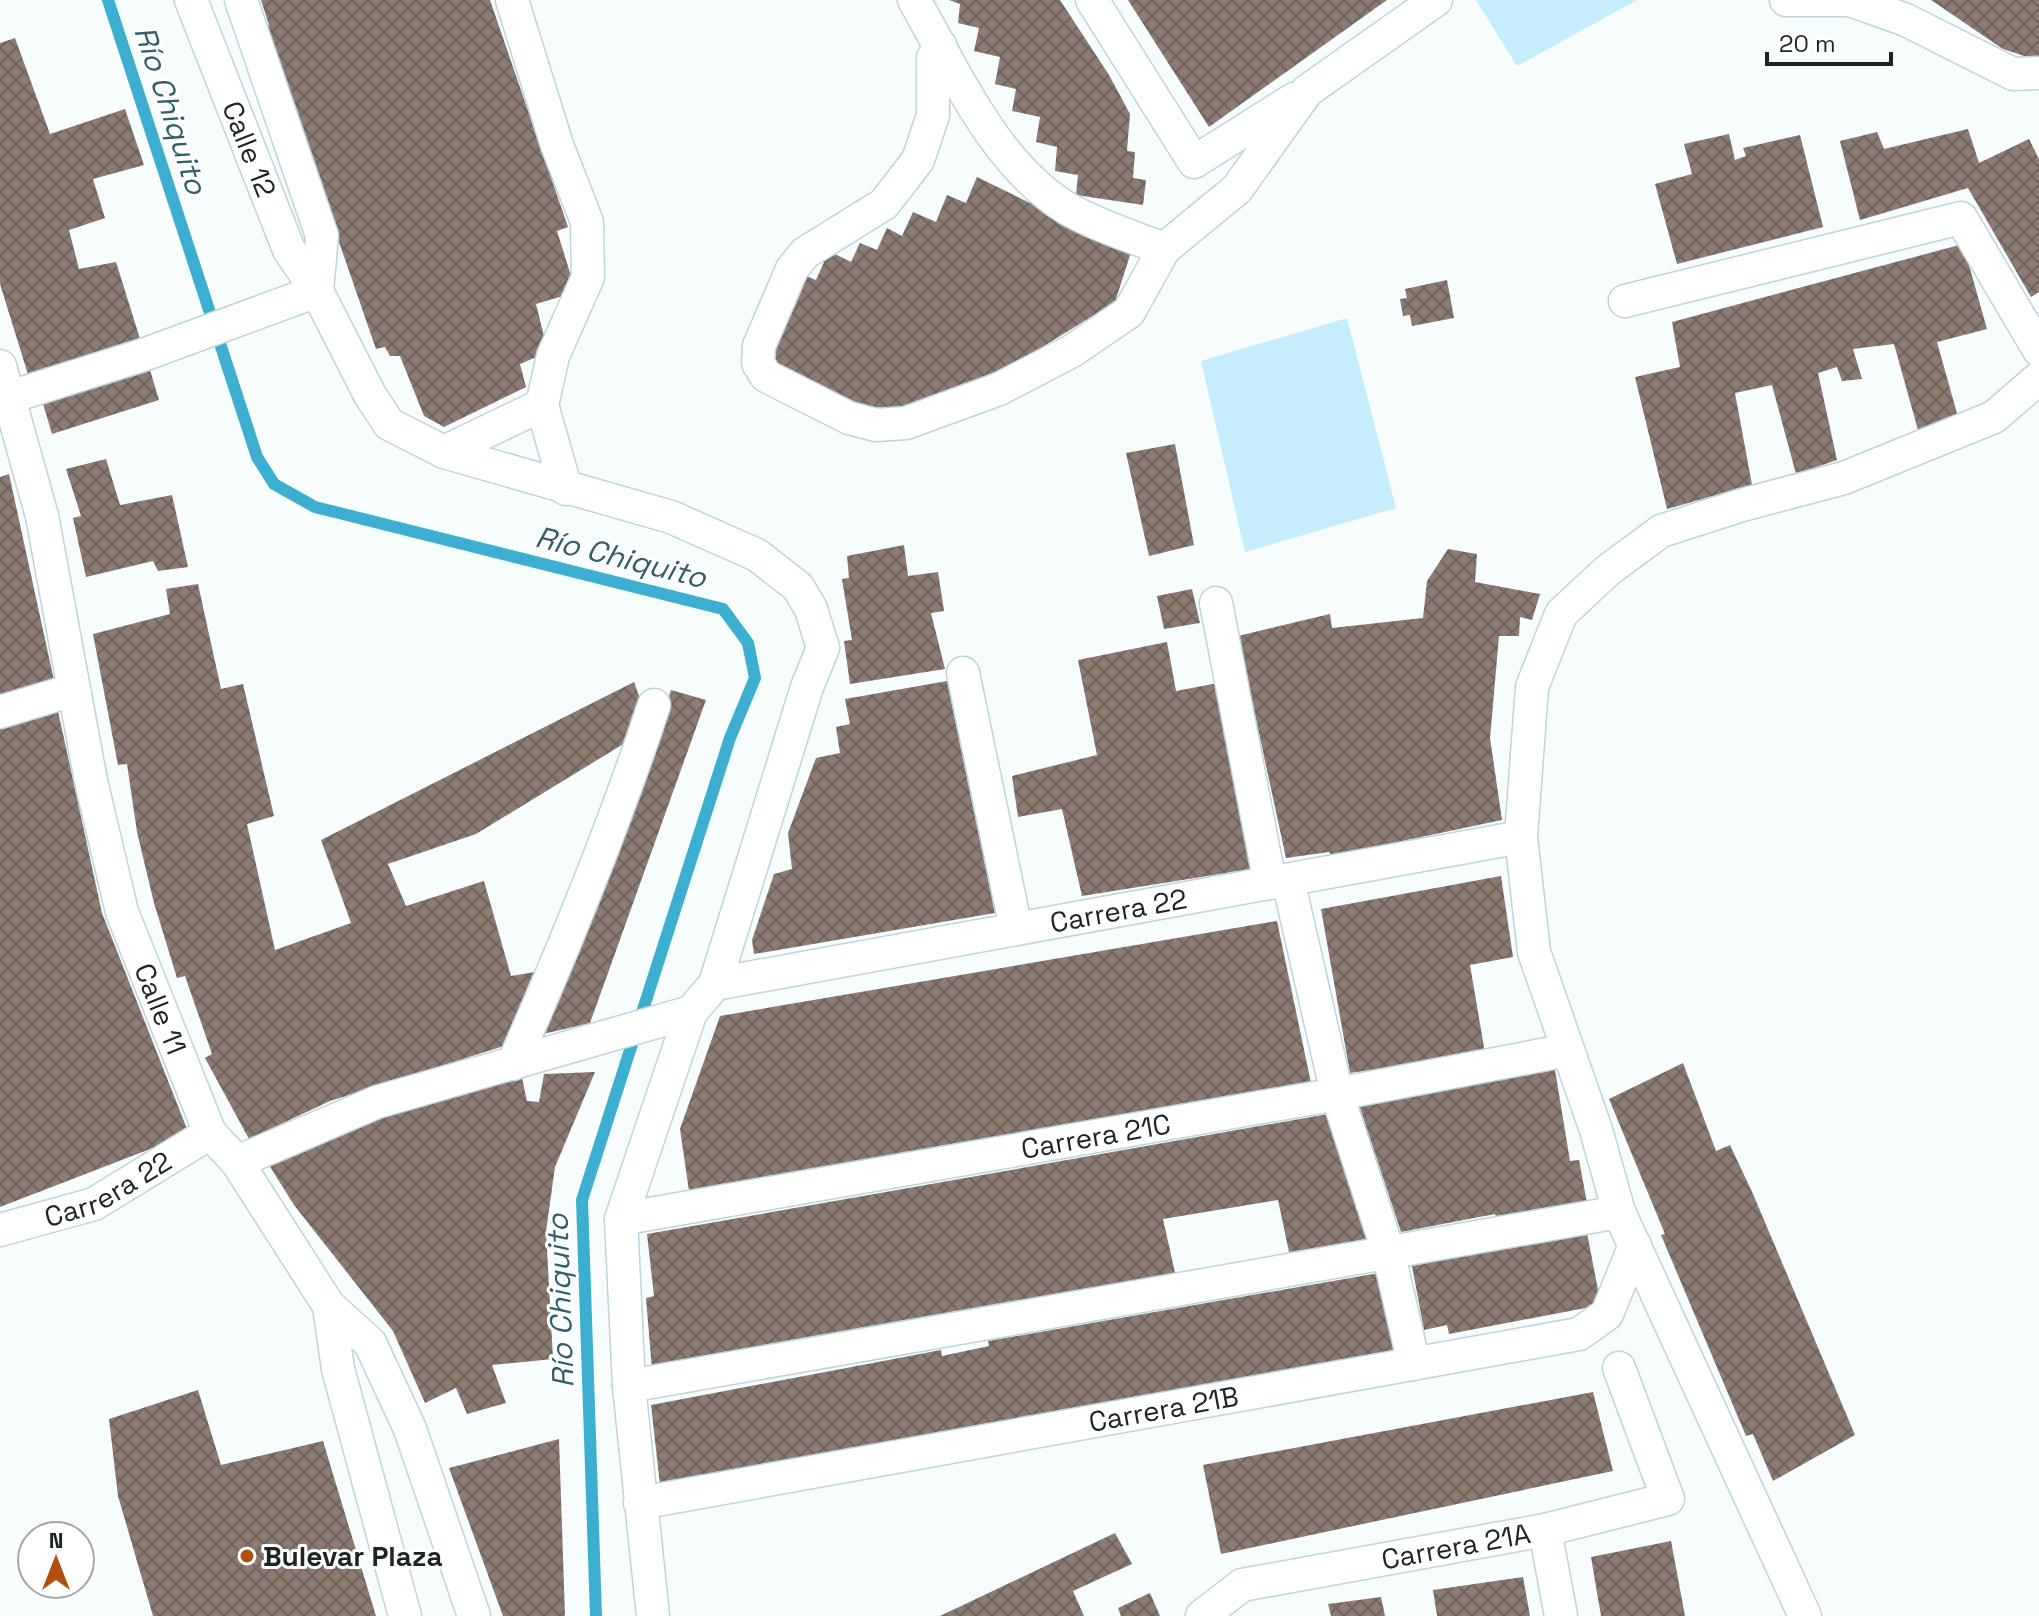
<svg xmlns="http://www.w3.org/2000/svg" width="2039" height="1616" font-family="'Space Grotesk',sans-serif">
<defs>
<pattern id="building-cross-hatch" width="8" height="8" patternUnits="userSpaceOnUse" patternTransform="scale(2)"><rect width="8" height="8" fill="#8b7b72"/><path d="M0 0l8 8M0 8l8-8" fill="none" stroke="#71655e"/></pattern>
</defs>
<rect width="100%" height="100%" fill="#f7fcfd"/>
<!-- pitch -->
<path fill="#c6edfb" d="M1476,0H1637L1517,66Z
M1347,318L1396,508L1245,552L1201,361Z"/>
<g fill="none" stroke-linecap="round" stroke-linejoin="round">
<!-- stream -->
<path stroke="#3cafd0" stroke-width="12" d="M108,0L257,457L274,484L315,507L723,609L748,643L755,678L730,738L582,1200L596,1616"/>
</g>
<!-- building -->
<path fill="url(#building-cross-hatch)" d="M261,0H490L568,227L557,231L576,292L536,304L548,352L520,364L526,387L444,427L424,416L400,356H390L385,347L376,349L265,28L269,25Z
M949,0H1060L1109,75L1130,114L1127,151L1135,152L1133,178L1146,180L1143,205L1076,195L1078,175L1055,171L1057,147L1036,142L1040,117L1012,111L1016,89L995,84L1000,57L974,51L979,28L958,23L960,4Z
M1128,0H1387L1209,127Z
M1931,0H2039V61L2003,49Z
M15,38L50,134L125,109L144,165L93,179L105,218L69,230L79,269L116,262L142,345L30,381L0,284V43Z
M1968,129L1979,163L2029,139L2039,159V292L2031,297L1968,188L1860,220L1840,141L1877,132L1884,149Z
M1729,134L1735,160L1746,156L1743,148L1800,135L1823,227L1677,264L1655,184L1692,174L1684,144Z
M977,177L1030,203L1033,195L1133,246L1115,302L1010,367L930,399L886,411H845L763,369L798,273L816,280L829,251L851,262L860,243L877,250L887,228L902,236L913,212L936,222L947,195L966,203Z
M1963,244L1987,329L1937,342L1958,417L1918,430L1894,344L1853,349L1862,379L1842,381L1837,367L1818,373L1837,460L1796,474L1772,385L1735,393L1752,485L1667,509L1635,377L1680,367L1672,322Z
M1447,280L1454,318L1412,326L1410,315L1403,316L1400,299L1407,298L1405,289Z
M147,360L159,400L52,434L41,397Z
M1175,444L1194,545L1149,556L1126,453Z
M106,459L120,505L172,495L188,567L158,571L153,561L86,577L73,518L81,516L66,469Z
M9,474L55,685L0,702V477Z
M904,545L908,576L938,572L944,611L931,613L945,669L850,684L844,641L852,640L842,579L849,578L847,556Z
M1448,549L1477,554L1475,582L1540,594L1532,620L1520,617L1519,636H1499L1490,738L1502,820L1331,856L1329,852L1286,858L1238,636L1330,614L1332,628L1423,618L1427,581Z
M198,584L221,689L243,684L274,816L247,824L275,950L351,923L321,840L634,682L643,707L625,743L476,834L388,864L406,906L484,881L511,976L535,972L507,1045L330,1101L249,1139L205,1058L212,1054L185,976L177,978L154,903L137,832L127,764L118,765L93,634L170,614L166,589Z
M1192,589L1200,623L1164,629L1157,596Z
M1167,642L1176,691L1218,683L1251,869L1082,896L1062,809L1018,817L1012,776L1097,755L1078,660Z
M947,681L995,913L754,954L752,940L774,874L792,869L788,833L816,758L840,753L836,727L850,724L845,699Z
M671,690L706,700L590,1023L539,1035L647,767Z
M58,711L102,913L189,1134L0,1207V726Z
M1501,876L1513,957L1470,965L1485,1053L1350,1073L1321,909Z
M1277,921L1311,1083L689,1191L680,1129L720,1016Z
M1683,1063L1716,1151L1730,1145L1753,1194L1855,1435L1773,1481L1753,1434L1746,1436L1661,1235L1665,1234L1609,1099Z
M1554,1064L1570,1161L1579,1160L1587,1203L1497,1220L1495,1214L1401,1232L1359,1105Z
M595,1072L555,1167L546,1231L553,1359L492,1365L506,1403L467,1414L456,1388L425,1403L393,1331L294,1205L269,1165L375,1117L490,1082L522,1078L527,1101L539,1102L544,1074Z
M1328,1114L1368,1240L1289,1252L1278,1200L1163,1219L1176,1277L652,1370L646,1298L654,1296L647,1234Z
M1586,1228L1601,1305L1449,1334L1447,1325L1424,1330L1412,1266Z
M1379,1273L1394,1351L660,1485L651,1405L941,1350L942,1356L989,1346L988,1341Z
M198,1390L221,1465L323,1441L376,1616H153L118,1496L109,1419Z
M1593,1392L1613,1471L1221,1554L1203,1465Z
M559,1439L565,1616H503L449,1468Z
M1115,1533L1132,1564L1073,1591L1084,1616H940Z
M1671,1541L1685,1616H1601L1591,1557Z
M1523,1577L1530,1616H1437L1433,1590Z
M1150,1593L1160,1616H1121L1118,1608Z
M1381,1597L1385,1616H1331L1328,1604Z"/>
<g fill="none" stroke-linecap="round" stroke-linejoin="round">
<!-- minor casing -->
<g stroke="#bfd4db" stroke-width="35">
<g id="minor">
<path id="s1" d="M191,0L289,250L317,291L370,395L389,424L444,452L671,517L757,555L798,587L811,609L823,648L807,687L715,984L691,1012L621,1219L629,1386L653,1616"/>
<path d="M241,0L322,236L317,291"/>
<path d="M512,0L557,145L587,222L588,277L553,356L542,405L566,489"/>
<path d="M914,0C956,73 994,164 1068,209C1098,226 1133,237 1164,249"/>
<path d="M1092,0L1194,162L1294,99"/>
<path d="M1786,0H1850L1906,20L2013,74L2039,73"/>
<path d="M940,45L933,58V115L918,160L884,204L805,253L792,269L759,346L758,363L766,376L849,418L876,425L906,423L999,389L1072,351L1129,312L1164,249L1237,189L1307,91L1436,0"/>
<path d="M1625,301L1961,218L2039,350"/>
<path id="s2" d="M0,366L42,516L91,781L122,912L210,1133L237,1162L329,1306L338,1369L405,1616"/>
<path d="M10,397L143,355L317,291"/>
<path d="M444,452L542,405"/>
<path d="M1216,603L1270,883"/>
<path d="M963,673L1016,929"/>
<path d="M0,712L73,690"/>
<path d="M1288,880L1337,1094L1388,1251L1414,1364"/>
<path id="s3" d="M715,984L1521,837"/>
<path d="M513,1064C565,946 614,827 654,705"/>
<path d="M237,1162L377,1102L691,1012"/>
<path id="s4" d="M621,1219L1337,1094L1568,1050"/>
<path id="s5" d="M0,1230L94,1204L210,1133"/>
<path d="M329,1306L370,1343L410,1429L474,1616"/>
<path d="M629,1386L1619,1212"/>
<path id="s6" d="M640,1503L1579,1334L1607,1314L1635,1245"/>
<path d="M1545,1530L1561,1616"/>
<path id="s7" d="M1202,1616L1242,1585L1545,1530L1668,1499L1619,1368"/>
<path d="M1805,1616L1619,1212L1596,1130L1534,952L1521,837L1532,687L1561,614L1607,571L1661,531L1742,505L1844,478L1994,417L2039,378"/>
</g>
</g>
<!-- minor -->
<use href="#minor" stroke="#fff" stroke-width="32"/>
</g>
<!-- markers -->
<circle fill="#b1500c" stroke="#fff" stroke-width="3" cx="247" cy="1556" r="8"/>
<g text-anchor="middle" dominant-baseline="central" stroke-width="6" stroke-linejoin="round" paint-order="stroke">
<!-- street labels -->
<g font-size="28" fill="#1c2427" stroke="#fff">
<text stroke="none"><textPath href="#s1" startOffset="160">Calle 12</textPath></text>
<text stroke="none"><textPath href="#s3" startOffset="410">Carrera 22</textPath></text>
<text stroke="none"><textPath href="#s2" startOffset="664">Calle 11</textPath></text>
<text stroke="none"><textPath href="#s4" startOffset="482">Carrera 21C</textPath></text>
<text stroke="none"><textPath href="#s5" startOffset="116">Carrera 22</textPath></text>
<text stroke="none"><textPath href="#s6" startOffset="532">Carrera 21B</textPath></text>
<text stroke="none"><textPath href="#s7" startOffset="268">Carrera 21A</textPath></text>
</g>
<!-- poi labels -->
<g font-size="28" font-weight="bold" fill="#1c2427" stroke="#fff" text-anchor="start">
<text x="263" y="1556">Bulevar Plaza</text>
</g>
<!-- water labels -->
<g font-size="30" font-style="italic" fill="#2f5e6d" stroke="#fff">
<text transform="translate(171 110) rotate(72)">Río Chiquito</text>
<text transform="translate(621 557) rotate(14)">Río Chiquito</text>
<text transform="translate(560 1301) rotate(-92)">Río Chiquito</text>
</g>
</g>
<!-- north arrow -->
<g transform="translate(56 1560)"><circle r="38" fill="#ffffff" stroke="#a4a7a9" stroke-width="2"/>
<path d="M0-6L14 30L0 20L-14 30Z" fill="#b1500c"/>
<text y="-12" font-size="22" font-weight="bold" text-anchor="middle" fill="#1c2427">N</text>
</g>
<!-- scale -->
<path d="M1767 52v12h124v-12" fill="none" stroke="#1c2427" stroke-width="4"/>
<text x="1779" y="52" font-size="24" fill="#1c2427" stroke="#ffffff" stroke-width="6" paint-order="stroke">20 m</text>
</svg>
